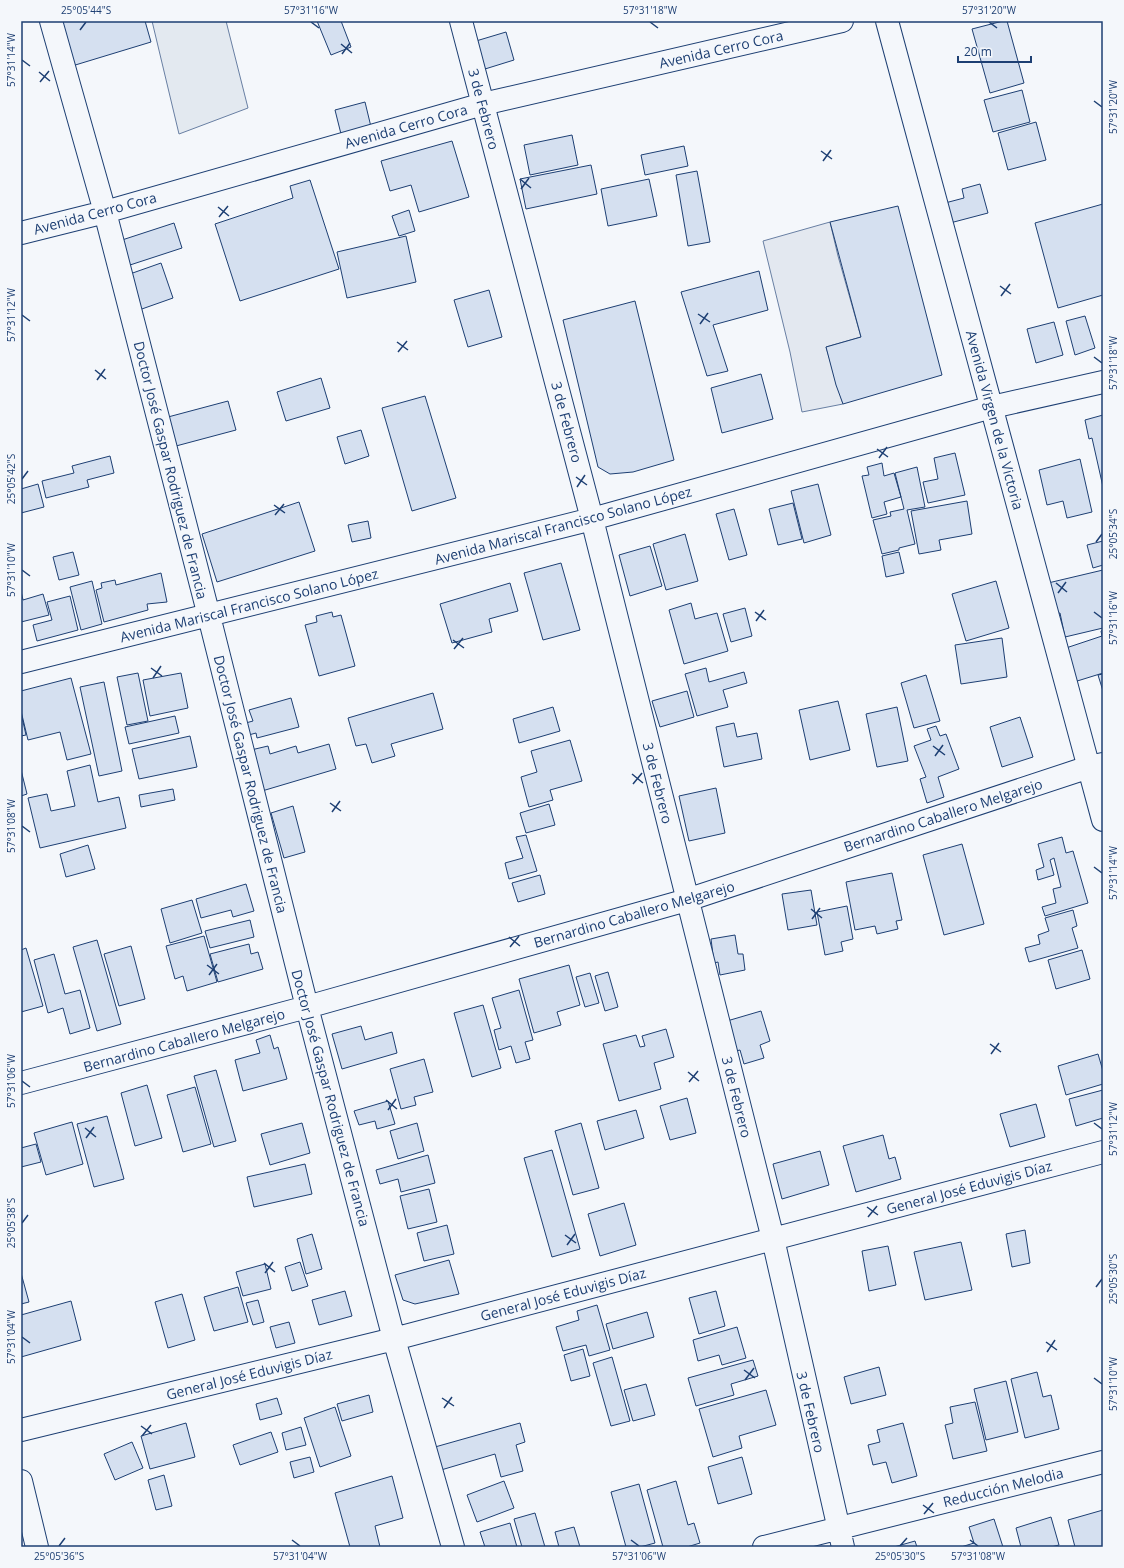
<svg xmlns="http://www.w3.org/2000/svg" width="1124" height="1568" font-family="'Open Sans',sans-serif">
<rect width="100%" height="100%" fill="#f4f7fb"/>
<!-- green -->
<path fill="#e3e9f0" stroke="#687fa3" d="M152,21H226L248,108L179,134Z"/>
<!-- parking -->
<path fill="#e3e8f0" stroke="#687fa3" d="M830,222L838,256L861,337L826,347L843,404L802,412L790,352L763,241Z"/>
<!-- building -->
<path fill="#d5e0f0" stroke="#1d3f73" d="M59,21H145L151,42L72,66Z
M317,21H341L351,47L331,55Z
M1003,21H1007L1024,83L990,93L972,29Z
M506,32L514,60L485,69L476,41Z
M1022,90L1030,122L993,132L984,100Z
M365,102L372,131L342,138L335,110Z
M1036,122L1046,160L1008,170L998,133Z
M572,135L578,165L530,175L524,145Z
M452,141L469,197L419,212L411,185L390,191L381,161Z
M684,146L688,166L645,175L641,155Z
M591,165L597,194L526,209L520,179Z
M697,171L710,242L688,246L676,175Z
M649,179L657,216L608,226L601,189Z
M310,180L339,269L240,301L215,224L293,198L290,186Z
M980,184L988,213L950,223L945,203L964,198L962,189Z
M1103,204V295L1058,308L1035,223Z
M898,206L942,375L843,404L836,385L826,347L861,337L830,222Z
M409,210L415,231L399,236L392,216Z
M174,223L182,248L130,265L122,240Z
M406,236L416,282L347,298L337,252Z
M161,263L173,298L139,310L127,275Z
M759,271L768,310L713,325L728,371L707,376L681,292Z
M489,290L502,337L468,347L454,300Z
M635,301L674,460L633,472L610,474L598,467L563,320Z
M1085,316L1095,348L1075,355L1066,321Z
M1054,322L1063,355L1036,363L1027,329Z
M761,374L773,419L722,433L711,388Z
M321,378L330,408L286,421L277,392Z
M425,396L456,498L412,511L382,408Z
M228,401L236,430L176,446L168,417Z
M1103,415V487L1092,438L1089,439L1085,420Z
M361,430L369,456L345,464L337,437Z
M955,453L965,495L928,503L923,482L938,479L934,458Z
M110,456L114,473L87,480L89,487L46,498L42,481L74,473L72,466Z
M1080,459L1092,512L1067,518L1063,501L1047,505L1039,470Z
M882,463L884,476L894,473L901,497L884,502L887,514L872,518L862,476L869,475L867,467Z
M917,467L925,507L907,510L915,544L899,548V550L882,554L873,520L891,516L890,512L904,509L895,473Z
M38,484L44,507L21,513V489Z
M818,484L831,535L804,543L791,491Z
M967,501L972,534L939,540L941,550L919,554L911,511Z
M299,502L315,551L217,582L202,534Z
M793,503L802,539L778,545L769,509Z
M734,509L747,555L729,560L716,514Z
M368,521L371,538L352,542L348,525Z
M685,534L698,581L666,590L653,544Z
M1103,541V565L1093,568L1087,545Z
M650,546L662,586L630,596L619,555Z
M73,552L79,575L59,580L53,557Z
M899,552L904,573L886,577L882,556Z
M561,563L580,630L543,640L524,573Z
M1103,570V628L1065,637L1060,613L1055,614L1048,583Z
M161,573L167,602L147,604L148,610L104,622L96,590L102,588L101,583L115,580L116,585Z
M92,581L102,624L81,630L70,587Z
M996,581L1009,628L966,641L952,594Z
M510,583L518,611L489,619L492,632L452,643L440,604Z
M21,591L23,600L43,594L49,615L21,622Z
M70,596L78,630L37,641L33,625L52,620L47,602Z
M691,603L695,619L717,613L728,651L684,664L669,610Z
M745,608L752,636L731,642L723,614Z
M332,612L333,617L341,615L355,666L319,676L305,625L317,622L316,616Z
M1103,630V673L1074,682L1063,649L1102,636L1101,631Z
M1002,638L1007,677L961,684L955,645Z
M706,668L709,682L744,672L747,683L723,690L728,707L697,716L685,674Z
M138,673L148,721L127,725L117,677Z
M181,673L188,708L150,716L143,680Z
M1103,674V691L1098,675Z
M926,675L940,721L914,728L901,683Z
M71,678L91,754L67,760L60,732L28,740L21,711V691Z
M104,682L122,771L99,776L80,687Z
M687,691L694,717L660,727L652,701Z
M433,693L443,729L391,744L395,756L372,763L366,744L356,746L348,718Z
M291,698L299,727L257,738L256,733L245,736L242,724L253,721L249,710Z
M838,701L850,750L810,760L799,710Z
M553,707L560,731L519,743L513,719Z
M897,707L908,761L877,767L866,714Z
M21,713L26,735L21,736Z
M175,716L179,733L129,744L125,727Z
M1020,717L1033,757L1002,767L990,727Z
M734,723L737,737L757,733L762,759L724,767L716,727Z
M936,726L940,736L946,734L959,769L938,777L944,797L927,803L920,779L926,777L914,746L931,740L927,729Z
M190,736L197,767L139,779L132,749Z
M570,740L582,781L550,790L553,800L529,807L521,777L537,772L531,751Z
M329,744L336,769L262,791L251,750L268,746L270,754L296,746L298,753Z
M90,765L98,802L119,797L126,828L40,848L28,798L47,794L51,811L75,806L67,771Z
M21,770L27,794L21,796Z
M716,788L725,833L689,841L679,796Z
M173,789L175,800L141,807L139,795Z
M549,804L555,825L526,833L520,813Z
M293,806L305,852L284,858L271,813Z
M526,835L537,871L509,879L505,863L523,858L516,837Z
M1062,837L1066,853L1073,851L1088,903L1045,916L1042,907L1056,903L1053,889L1061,887L1054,858L1050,860L1054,875L1038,880L1036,870L1044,867L1038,844Z
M962,844L984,924L944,935L923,855Z
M88,845L95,869L66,877L60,854Z
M892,873L902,920L896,921L898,929L877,934L875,926L855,930L846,882Z
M540,875L545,894L518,902L512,883Z
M246,884L254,911L233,917L231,910L201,918L196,899Z
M811,890L817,925L788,930L782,894Z
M192,900L202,933L170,943L161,909Z
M847,906L853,939L841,942L843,951L825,955L817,912Z
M1073,910L1077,926L1072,928L1078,948L1029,962L1025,948L1040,944L1038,935L1049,931L1045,918Z
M250,920L254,937L210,948L205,931Z
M735,935L738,954H743L745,970L720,975L718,962L714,963L711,939Z
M204,936L217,982L187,991L183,976L175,979L166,946Z
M97,940L121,1024L97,1031L73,947Z
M249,944L251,954L258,952L263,969L218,982L210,954Z
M131,946L145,999L119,1006L104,954Z
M26,948L43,1006L21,1012V950Z
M1082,950L1090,979L1056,989L1048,960Z
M54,954L65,994L80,990L90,1028L70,1034L63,1008L48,1013L34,960Z
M569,965L580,1005L557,1012L561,1025L534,1033L519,979Z
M608,972L618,1007L605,1011L595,976Z
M590,973L599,1003L585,1007L576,977Z
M519,990L533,1040L525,1042L530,1059L516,1063L511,1046L499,1050L494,1030L501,1028L492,998Z
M483,1005L501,1068L472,1077L454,1013Z
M761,1011L770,1041L760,1045L764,1058L744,1064L740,1050L736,1051L727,1021Z
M361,1026L365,1040L392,1032L397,1053L342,1069L332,1034Z
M666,1029L674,1057L654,1063L661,1089L619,1101L603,1044L636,1035L640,1047L645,1046L642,1036Z
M270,1035L274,1049L278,1047L287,1079L243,1091L235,1060L260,1053L256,1040Z
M1098,1054L1103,1071V1084L1066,1095L1058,1066Z
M424,1059L433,1092L414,1097L416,1105L401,1109L390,1069Z
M216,1070L236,1141L214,1147L194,1076Z
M147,1085L162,1138L135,1146L121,1093Z
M195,1087L211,1144L183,1152L167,1095Z
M1103,1090V1118L1076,1126L1069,1099Z
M687,1098L696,1133L670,1140L660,1106Z
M388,1101L395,1124L377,1129L375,1121L359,1125L354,1111Z
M1036,1104L1045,1137L1010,1147L1000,1114Z
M636,1110L644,1138L605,1150L597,1121Z
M107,1116L124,1179L94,1187L77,1124Z
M72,1122L83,1164L46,1175L34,1133Z
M302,1123L310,1153L270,1165L261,1134Z
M417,1123L424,1151L398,1159L390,1131Z
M581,1123L599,1188L573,1195L555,1131Z
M883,1135L889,1159L895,1157L901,1179L856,1192L843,1146Z
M36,1144L41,1162L21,1167V1148Z
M552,1150L580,1249L552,1257L524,1158Z
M820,1151L829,1185L782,1199L773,1164Z
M428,1155L435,1183L401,1192L398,1179L380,1184L376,1170Z
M305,1164L312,1194L254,1207L247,1177Z
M429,1189L437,1222L408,1229L400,1196Z
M624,1203L636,1245L600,1256L588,1214Z
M447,1225L454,1254L424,1261L417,1233Z
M1025,1230L1030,1263L1012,1267L1006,1234Z
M312,1234L322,1269L306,1274L297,1239Z
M961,1242L972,1290L925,1300L914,1252Z
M888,1246L896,1285L869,1291L862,1251Z
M449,1260L459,1294L415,1304L403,1300L395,1275Z
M300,1262L308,1286L292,1291L285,1267Z
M265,1264L271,1289L243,1296L236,1272Z
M21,1273L29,1302L21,1304Z
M238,1287L248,1322L214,1331L204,1297Z
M345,1291L352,1316L319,1325L312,1300Z
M716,1291L725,1326L699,1334L689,1298Z
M182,1294L195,1340L168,1348L155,1302Z
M258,1300L264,1322L253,1325L246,1303Z
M71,1301L81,1340L21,1357V1315Z
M597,1305L610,1350L589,1356L586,1345L563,1351L556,1327L579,1320L577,1311Z
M647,1312L654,1337L613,1349L606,1324Z
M289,1322L295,1343L276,1348L270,1327Z
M737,1327L746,1358L722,1365L719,1355L698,1361L693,1340Z
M583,1349L590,1376L571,1381L564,1355Z
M612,1357L630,1421L611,1426L593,1363Z
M753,1360L758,1376L731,1384L734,1395L696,1406L688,1378Z
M879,1367L886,1395L851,1404L844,1377Z
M1037,1372L1043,1397L1051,1395L1059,1429L1025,1438L1011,1379Z
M1006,1381L1018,1432L986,1440L974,1389Z
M646,1384L655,1415L633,1421L624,1390Z
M766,1390L776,1425L739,1436L742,1448L713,1457L699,1409Z
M369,1395L373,1412L342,1421L337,1404Z
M277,1398L282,1414L260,1420L256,1404Z
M975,1402L987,1451L953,1459L945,1425L953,1423L950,1407Z
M335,1407L351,1456L320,1467L304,1418Z
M186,1423L195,1457L150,1469L141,1436Z
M520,1423L525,1442L516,1445L523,1471L501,1477L495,1454L441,1470L435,1447Z
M903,1423L917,1476L892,1483L886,1462L873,1465L868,1445L880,1442L877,1430Z
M301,1427L306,1445L286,1450L282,1433Z
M271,1432L278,1452L240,1465L233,1445Z
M132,1442L143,1468L115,1480L104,1454Z
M310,1457L314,1472L294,1478L290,1462Z
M742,1457L752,1494L718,1504L708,1467Z
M164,1475L172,1506L156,1510L148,1480Z
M392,1476L403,1518L375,1526L380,1547H350L335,1493Z
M504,1481L514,1508L477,1522L467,1495Z
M676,1481L688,1525L694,1523L700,1543L687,1547H663L647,1490Z
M639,1484L655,1543L640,1547H626L611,1492Z
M1103,1510V1547H1075L1068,1520Z
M535,1513L545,1547H522L514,1519Z
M1051,1517L1059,1545L1051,1547H1021L1016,1528Z
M994,1519L1003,1547H961L974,1543L969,1527Z
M510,1523L517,1547H485L480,1532Z
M574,1527L580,1547H559L555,1532Z
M915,1541L917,1547H894Z"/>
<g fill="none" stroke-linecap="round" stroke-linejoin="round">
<!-- minor casing -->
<g stroke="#1d3f73" stroke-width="24">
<path id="minor" d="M51,21L105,212L209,616L307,1007L394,1339L453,1547
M461,21L592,519L773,1239L843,1547
M887,21L1103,820
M21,233L105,212L483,104L842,21
M21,662L592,519L992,407L1103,382
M21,1083L307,1007L687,900L1089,767L1103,764
M21,1430L394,1339L1103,1152
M21,1481L37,1547
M764,1547L1103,1462"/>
</g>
<!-- minor -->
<use href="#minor" stroke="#f4f7fb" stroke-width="22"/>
</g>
<!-- ticks -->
<path fill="none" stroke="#1d3f73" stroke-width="1.5" d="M311,22L319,28M650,22L658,28M989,22L997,28M80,30L86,22M341,44L352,53M342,54L350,43M22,60L30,66M39,72L50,81M40,82L49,71M1094,101L1102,107M821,151L832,159M823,161L831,150M520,179L531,188M521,189L529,178M218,207L229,216M219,217L228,206M1000,286L1011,294M1001,296L1010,284M698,314L710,322M22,315L30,321M700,324L708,313M397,342L408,350M398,352L407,341M1094,357L1102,363M95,370L106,379M97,380L105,369M877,449L888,457M879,458L887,447M576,477L587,485M22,479L28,471M577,487L585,475M274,505L285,513M275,515L284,504M1096,542L1102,534M22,570L30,576M1056,583L1067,592M1058,593L1066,582M755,612L766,620M1094,612L1102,618M756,621L764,610M453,640L464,648M454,649L463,638M151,668L162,676M153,678L161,666M933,746L945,755M935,756L943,745M632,774L643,783M633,784L642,773M330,803L341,811M332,812L340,801M22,826L30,832M1094,867L1102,873M811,909L822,918M812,919L820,908M509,937L520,946M510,947L519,936M207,965L219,974M209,975L217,964M990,1044L1001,1052M991,1054L999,1043M688,1072L699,1081M22,1081L30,1087M689,1082L698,1071M386,1100L397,1109M388,1110L396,1099M1094,1123L1102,1129M85,1128L96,1137M86,1138L94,1127M867,1207L878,1215M868,1217L877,1206M22,1223L28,1215M565,1235L576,1243M567,1245L575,1234M264,1263L275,1272M265,1273L273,1262M1096,1287L1102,1279M22,1337L30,1343M1046,1342L1057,1350M1047,1352L1055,1340M744,1370L755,1378M1094,1378L1102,1384M745,1380L754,1368M442,1398L454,1406M444,1408L452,1397M141,1426L152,1434M142,1436L151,1425M923,1505L934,1513M924,1514L933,1503M292,1540L300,1546M631,1540L639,1546M970,1540L978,1546M59,1546L65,1538M900,1546L907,1538"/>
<g text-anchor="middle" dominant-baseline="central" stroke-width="3" stroke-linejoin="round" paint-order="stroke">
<!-- street labels -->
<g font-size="14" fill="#1d3f73" stroke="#f4f7fb">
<text transform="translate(721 49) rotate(-13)">Avenida Cerro Cora</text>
<text transform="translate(484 109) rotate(75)">3 de Febrero</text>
<text transform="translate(406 126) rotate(-16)">Avenida Cerro Cora</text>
<text transform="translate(95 213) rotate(-15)">Avenida Cerro Cora</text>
<text transform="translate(995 420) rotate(75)">Avenida Virgen de la Victoria</text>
<text transform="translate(567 422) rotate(75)">3 de Febrero</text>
<text transform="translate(171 470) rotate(76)">Doctor José Gaspar Rodriguez de Francia</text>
<text transform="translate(563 525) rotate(-15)">Avenida Mariscal Francisco Solano López</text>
<text transform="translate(249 605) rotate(-14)">Avenida Mariscal Francisco Solano López</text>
<text transform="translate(658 783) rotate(76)">3 de Febrero</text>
<text transform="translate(251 784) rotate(76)">Doctor José Gaspar Rodriguez de Francia</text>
<text transform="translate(943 815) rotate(-18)">Bernardino Caballero Melgarejo</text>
<text transform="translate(634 914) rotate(-16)">Bernardino Caballero Melgarejo</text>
<text transform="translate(184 1040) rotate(-15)">Bernardino Caballero Melgarejo</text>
<text transform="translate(737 1097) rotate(76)">3 de Febrero</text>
<text transform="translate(331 1098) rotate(75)">Doctor José Gaspar Rodriguez de Francia</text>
<text transform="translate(969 1187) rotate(-15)">General José Eduvigis Díaz</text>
<text transform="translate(563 1294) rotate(-15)">General José Eduvigis Díaz</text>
<text transform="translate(249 1374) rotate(-14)">General José Eduvigis Díaz</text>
<text transform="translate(811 1412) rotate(77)">3 de Febrero</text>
<text transform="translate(1003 1487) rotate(-14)">Reducción Melodia</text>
</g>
</g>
<!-- border -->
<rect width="1124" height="1568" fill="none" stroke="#f4f7fb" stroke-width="44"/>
<!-- scale -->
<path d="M958 56v6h73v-6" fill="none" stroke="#1d3f73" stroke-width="2"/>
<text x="964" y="56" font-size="12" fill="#1d3f73" stroke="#f4f7fb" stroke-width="3" paint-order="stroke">20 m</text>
<rect x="22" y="22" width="1080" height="1524" fill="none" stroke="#1d3f73" stroke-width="1.5"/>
<g font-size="10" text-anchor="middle" fill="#1d3f73">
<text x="86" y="14">25°05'44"S</text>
<text x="311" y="14">57°31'16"W</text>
<text x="650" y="14">57°31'18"W</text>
<text x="989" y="14">57°31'20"W</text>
<text transform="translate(11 60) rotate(-90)" y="4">57°31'14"W</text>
<text transform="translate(1113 107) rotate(-90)" y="4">57°31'20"W</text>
<text transform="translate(11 315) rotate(-90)" y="4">57°31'12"W</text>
<text transform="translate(1113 363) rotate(-90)" y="4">57°31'18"W</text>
<text transform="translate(11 479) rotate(-90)" y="4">25°05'42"S</text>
<text transform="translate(1113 534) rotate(-90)" y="4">25°05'34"S</text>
<text transform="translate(11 570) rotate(-90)" y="4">57°31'10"W</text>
<text transform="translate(1113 618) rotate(-90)" y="4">57°31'16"W</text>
<text transform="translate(11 826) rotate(-90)" y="4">57°31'08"W</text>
<text transform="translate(1113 873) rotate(-90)" y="4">57°31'14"W</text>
<text transform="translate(11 1081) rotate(-90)" y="4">57°31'06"W</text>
<text transform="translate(1113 1129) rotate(-90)" y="4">57°31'12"W</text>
<text transform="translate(11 1223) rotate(-90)" y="4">25°05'38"S</text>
<text transform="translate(1113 1279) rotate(-90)" y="4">25°05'30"S</text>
<text transform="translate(11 1337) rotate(-90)" y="4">57°31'04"W</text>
<text transform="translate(1113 1384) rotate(-90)" y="4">57°31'10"W</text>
<text x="59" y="1560">25°05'36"S</text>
<text x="300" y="1560">57°31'04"W</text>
<text x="639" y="1560">57°31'06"W</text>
<text x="900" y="1560">25°05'30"S</text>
<text x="978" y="1560">57°31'08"W</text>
</g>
</svg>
